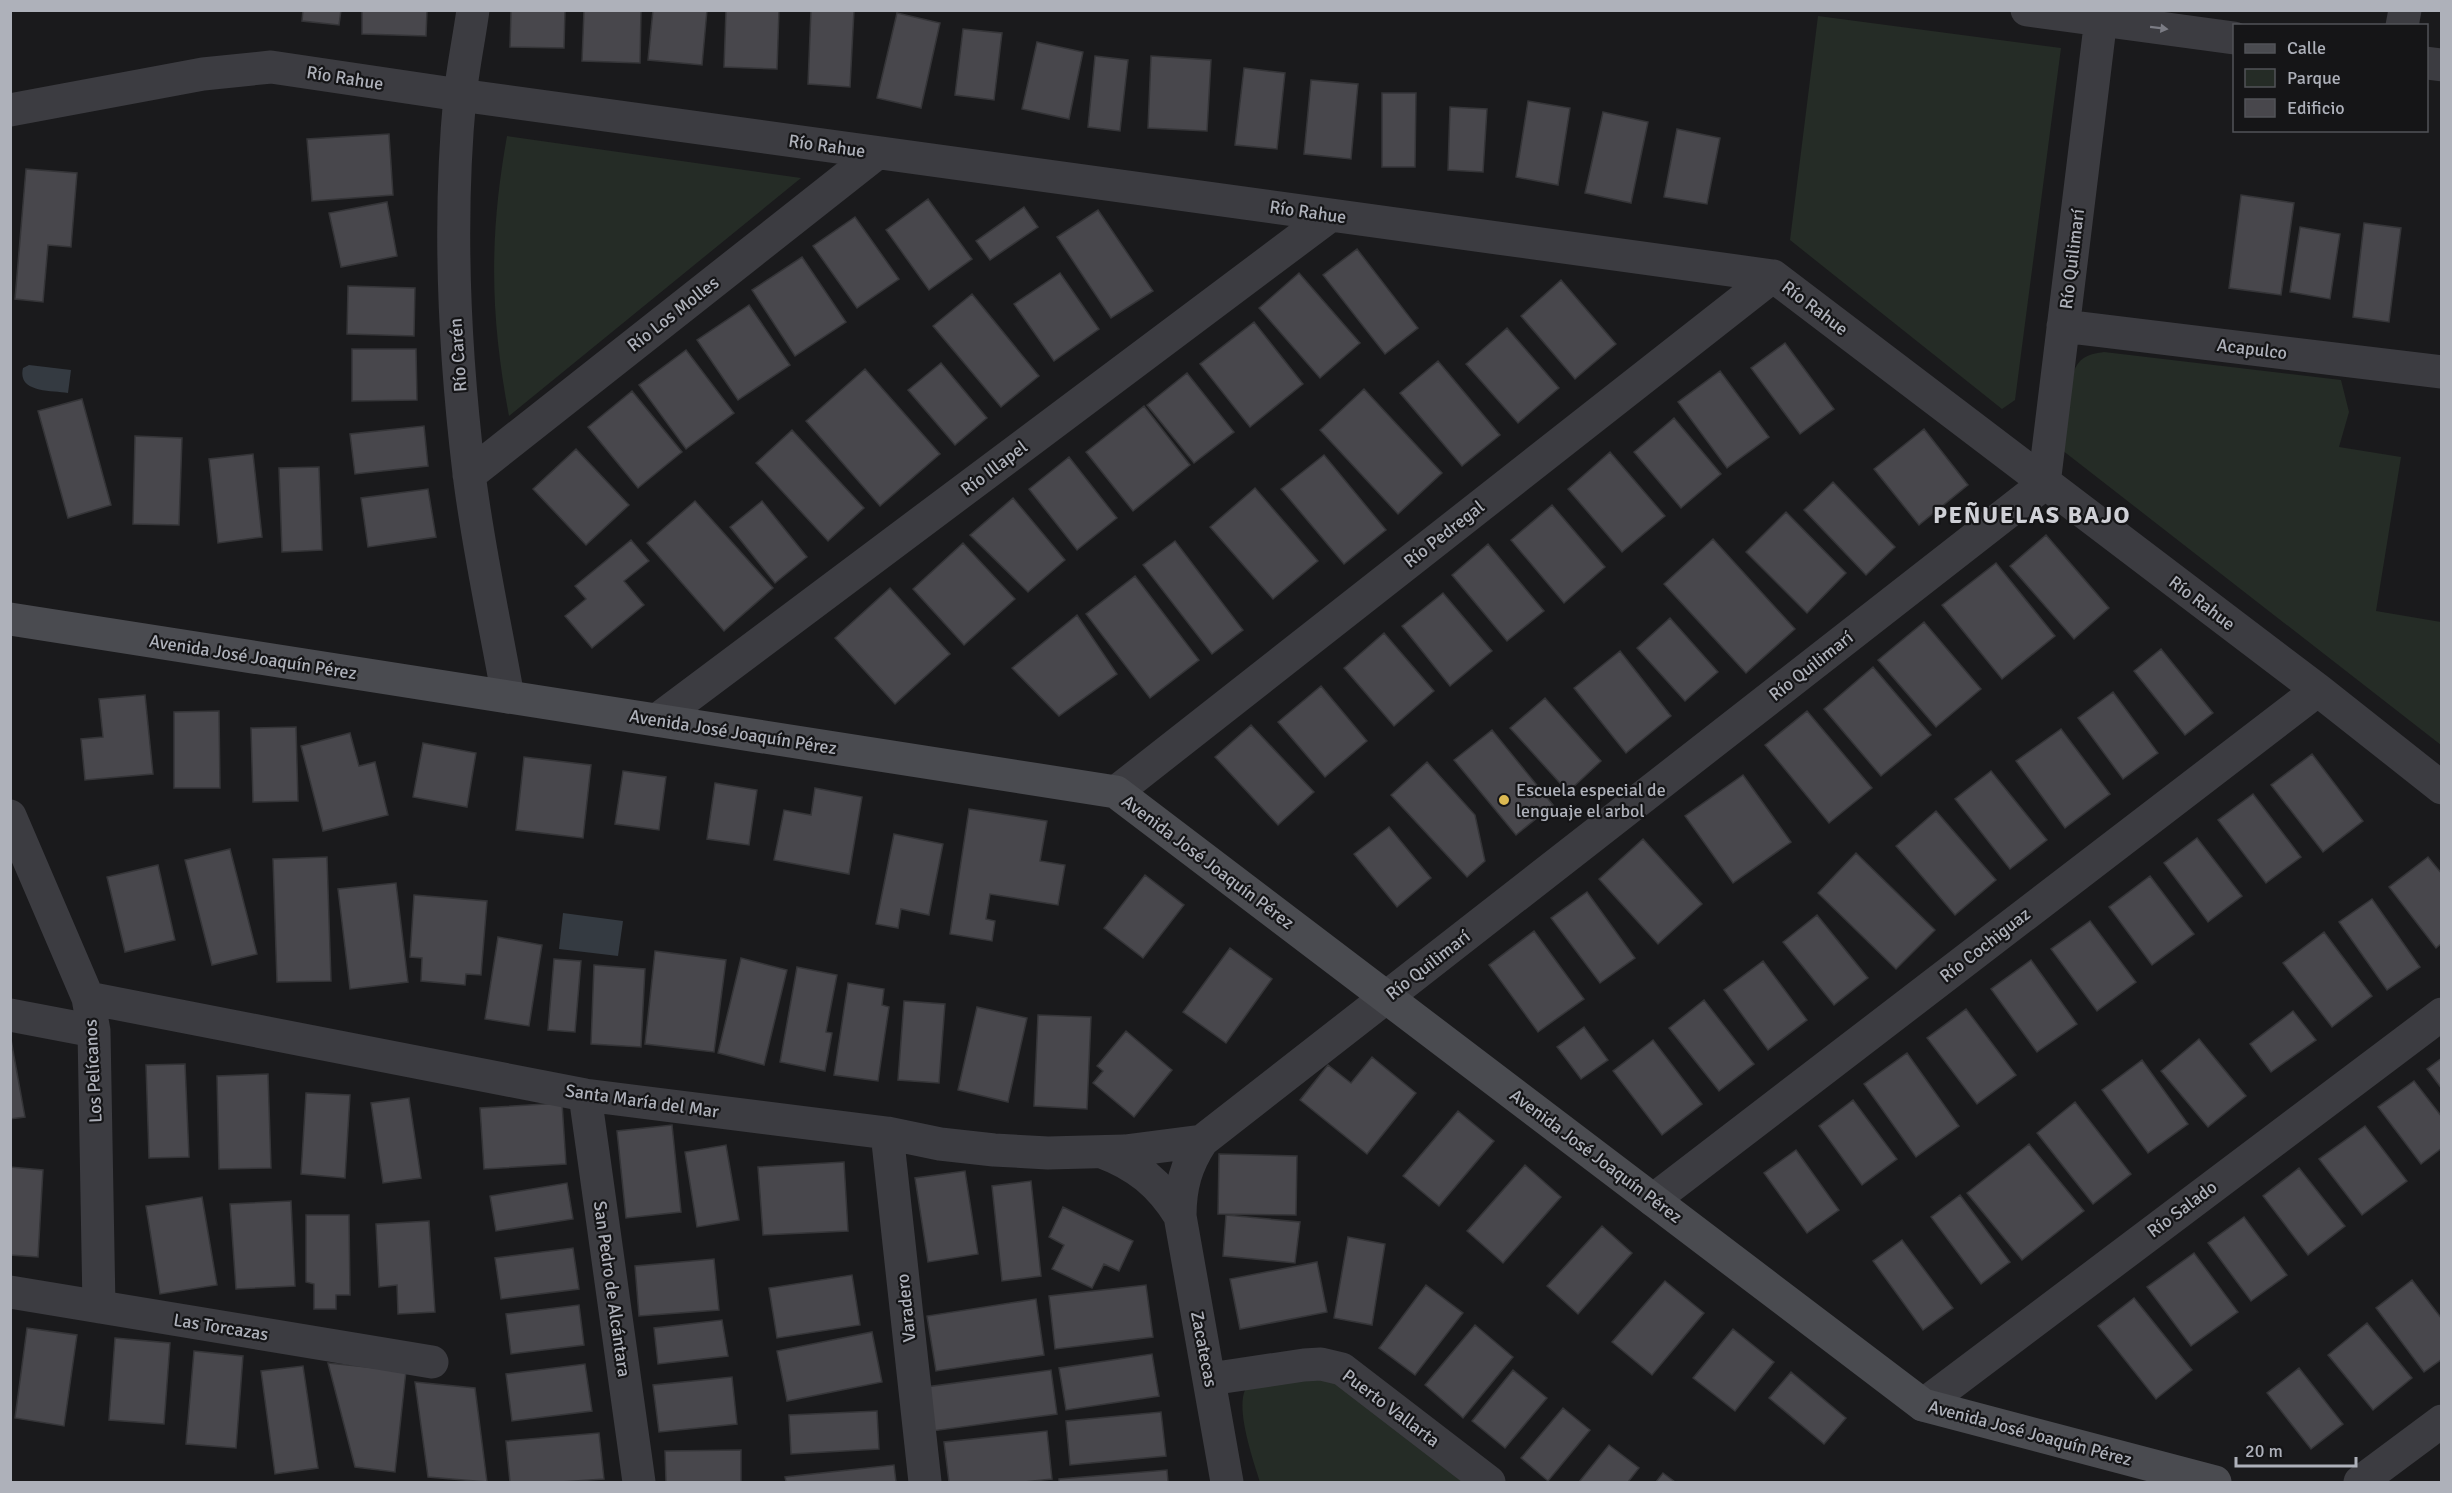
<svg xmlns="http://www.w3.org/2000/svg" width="2452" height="1493" font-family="Signika,sans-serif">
<rect width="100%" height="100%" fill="#1a1a1c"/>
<!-- green -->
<path fill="#252c26" d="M1818,16L2061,48L2015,400L2002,409L1790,240Z
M507,136L801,178L509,416C490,315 489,237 507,136Z
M2104,352L2341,380L2349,412L2339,447L2401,457L2376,611L2441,622V745L2062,450L2074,371C2080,356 2090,354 2104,352Z
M1325,1371L1469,1482H1260C1253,1460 1236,1411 1245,1390Z"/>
<!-- water -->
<path fill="#343a41" d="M29,365L71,370L68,393C51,390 17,393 23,368Z
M563,913L623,921L618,956L559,949Z"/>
<!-- building -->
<path fill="#48474c" stroke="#353538" stroke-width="1.5" d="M303,10H341L339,25L302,21Z
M362,10H427L426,36L362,34Z
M511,10H565L564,48L510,47Z
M584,10H641L640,63L582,61Z
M653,10H707L702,65L648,60Z
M726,10H779L777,69L724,67Z
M811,10H854L850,87L808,84Z
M897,13L940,23L921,108L877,98Z
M963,29L1002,33L994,100L955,95Z
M1037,42L1083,52L1069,119L1022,109Z
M1095,56L1128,60L1120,131L1088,127Z
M1151,56L1211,60L1207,131L1148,128Z
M1244,68L1285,73L1277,149L1235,145Z
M1311,80L1358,84L1351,159L1304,154Z
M1382,93H1416L1415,167H1382Z
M1528,101L1570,108L1558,185L1516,177Z
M1450,107L1487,109L1483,172L1448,170Z
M1603,112L1648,122L1631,203L1585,193Z
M1677,129L1720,138L1707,204L1664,197Z
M389,134L393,195L312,201L307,139Z
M26,169L77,173L71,247L48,245L43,302L15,299Z
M2241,195L2294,203L2281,295L2229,288Z
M928,199L972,259L929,290L886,230Z
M387,202L397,256L341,267L329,213Z
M1024,207L1038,227L990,260L976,241Z
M1098,210L1153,291L1111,318L1057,237Z
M855,217L899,279L857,308L813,246Z
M2364,223L2401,228L2389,322L2353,317Z
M2300,227L2340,234L2330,299L2290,292Z
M1357,249L1418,328L1385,354L1323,275Z
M802,257L846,322L795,356L752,290Z
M1060,273L1099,329L1054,361L1014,304Z
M1299,273L1360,343L1320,378L1259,308Z
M1561,280L1616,344L1575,379L1521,316Z
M348,286L415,288L414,336L347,334Z
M972,294L1039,376L1001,407L933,326Z
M749,305L790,365L738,400L697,340Z
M1254,322L1303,384L1250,427L1200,364Z
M1507,328L1559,388L1518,423L1466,364Z
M1785,343L1834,409L1800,434L1751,368Z
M352,349H416L417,400L352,401Z
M686,350L734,413L686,449L639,385Z
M1438,361L1500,435L1462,466L1400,393Z
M941,363L987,418L955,445L908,390Z
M865,369L940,454L880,506L806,421Z
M1720,371L1769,437L1727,468L1678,402Z
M1187,373L1234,432L1194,463L1147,405Z
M1364,389L1442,473L1398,514L1320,430Z
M632,391L682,452L638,488L588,427Z
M82,399L111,505L68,518L38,411Z
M1144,406L1190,465L1133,511L1086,452Z
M1674,418L1721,474L1681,508L1634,452Z
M424,426L428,466L355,474L350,434Z
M1924,429L1968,485L1919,525L1874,469Z
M792,430L864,508L828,541L756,463Z
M135,436L182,438L179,525L133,524Z
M576,449L629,505L586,545L533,489Z
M1610,452L1665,516L1622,552L1568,489Z
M253,454L262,537L218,543L209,459Z
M1324,455L1386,530L1344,564L1281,489Z
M1069,457L1117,518L1077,550L1029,489Z
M319,467L322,550L282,552L279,468Z
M1833,482L1895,547L1866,575L1804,510Z
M1255,488L1318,561L1273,599L1210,527Z
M428,489L436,537L368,547L361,498Z
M1013,498L1065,560L1028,592L970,535Z
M695,501L773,588L724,631L647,543Z
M762,501L807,557L775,583L730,527Z
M1552,505L1605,567L1564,603L1511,540Z
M1786,512L1846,573L1807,613L1746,552Z
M2046,535L2109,608L2074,639L2010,566Z
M1713,539L1795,629L1746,673L1664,584Z
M631,540L649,561L624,581L644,605L592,648L565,616L586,599L575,586Z
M1175,541L1243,630L1212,654L1143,565Z
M963,543L1015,599L964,645L913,589Z
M1488,544L1544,611L1507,641L1452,575Z
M1996,563L2055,636L2002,679L1942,605Z
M1135,576L1199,660L1150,698L1086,614Z
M890,588L950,654L895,704L835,638Z
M1443,593L1492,651L1450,686L1402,626Z
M1077,615L1117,674L1059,716L1012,668Z
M1670,618L1718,672L1685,701L1637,648Z
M1924,622L1981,689L1936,727L1878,660Z
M1384,633L1434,691L1394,726L1344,668Z
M2161,649L2213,713L2185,735L2134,671Z
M1620,651L1671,716L1626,753L1574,688Z
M1873,667L1931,735L1881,776L1824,709Z
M1321,686L1367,741L1325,777L1278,722Z
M2113,692L2158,753L2123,779L2078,718Z
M145,695L153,774L85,780L81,739L103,737L99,699Z
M1545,698L1601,761L1568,792L1510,728Z
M219,711L220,788H174V712Z
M1807,711L1872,788L1829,823L1765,745Z
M1251,725L1314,792L1278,825L1215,757Z
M296,727L298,801L253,802L251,728Z
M2061,729L2110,794L2065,828L2016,761Z
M1492,730L1553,805L1516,835L1454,760Z
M350,733L359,766L375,762L388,815L323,831L301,746Z
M423,743L476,753L467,807L413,797Z
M2312,754L2363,821L2323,852L2271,785Z
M524,757L591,765L583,838L516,830Z
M1427,762L1475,815L1485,861L1467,877L1391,795Z
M623,771L666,777L659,830L615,824Z
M1991,771L2047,840L2010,869L1955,799Z
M1743,775L1791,842L1733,883L1685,816Z
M715,783L757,790L749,845L707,839Z
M815,788L862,797L849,874L774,860L784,810L811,815Z
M2253,794L2301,857L2266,883L2218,820Z
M969,809L1047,821L1040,861L1065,865L1058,905L990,894L986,919L995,921L992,941L950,934Z
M1936,811L1996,880L1955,915L1896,846Z
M1389,827L1431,878L1397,907L1354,854Z
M894,834L943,844L929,915L901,909L898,928L876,924Z
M2197,838L2242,896L2208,922L2164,863Z
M1643,839L1702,904L1658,944L1599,879Z
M230,849L257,954L212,965L185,860Z
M1856,853L1935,930L1896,969L1818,893Z
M327,857L331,981L277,982L273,859Z
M2428,857L2442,874V943L2436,948L2389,887Z
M158,865L175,940L125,952L107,877Z
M1145,875L1184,905L1143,958L1104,928Z
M2150,876L2194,934L2152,965L2109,907Z
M396,883L408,982L350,989L338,889Z
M1587,892L1635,958L1600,983L1551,918Z
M414,895L487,901L481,975L466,974L465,985L421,981L422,958L410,957Z
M2372,899L2420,967L2387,990L2339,922Z
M1817,915L1868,978L1834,1005L1783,942Z
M2090,921L2136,982L2097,1011L2051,949Z
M1534,931L1584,999L1538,1032L1489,965Z
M2324,932L2372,996L2332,1027L2283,963Z
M498,937L542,945L529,1026L485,1019Z
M1230,948L1272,979L1226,1043L1183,1012Z
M655,951L726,960L714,1052L645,1044Z
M741,958L787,970L764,1065L718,1053Z
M554,959L581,961L575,1032L548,1030Z
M2031,960L2077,1024L2037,1052L1991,989Z
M1763,961L1807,1020L1768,1050L1724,990Z
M594,965L645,969L641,1047L591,1044Z
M797,967L837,975L826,1032L832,1033L825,1071L780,1062Z
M848,983L884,989L882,1005L889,1007L878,1081L834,1075Z
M1704,1000L1754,1064L1719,1091L1669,1028Z
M904,1001L945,1004L939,1083L898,1080Z
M977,1007L1027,1018L1008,1102L958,1090Z
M1966,1009L2016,1075L1977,1104L1927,1038Z
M2293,1011L2316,1040L2271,1072L2250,1044Z
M1038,1015L1091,1017L1087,1109L1034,1106Z
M1584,1027L1608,1060L1581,1079L1557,1047Z
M1126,1031L1172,1070L1134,1117L1093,1083L1103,1071L1097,1066Z
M10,1034L25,1117L10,1119Z
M2199,1039L2246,1096L2208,1127L2161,1071Z
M1653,1040L1702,1104L1662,1135L1613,1071Z
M1907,1053L1959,1126L1916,1157L1864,1084Z
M1372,1057L1416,1093L1367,1154L1300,1100L1328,1065L1351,1083Z
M2442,1058V1089L2427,1069Z
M2142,1060L2188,1124L2148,1153L2102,1090Z
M185,1064L189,1157L149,1158L146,1065Z
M268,1074L271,1168L219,1169L217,1076Z
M2414,1081L2442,1117V1148L2421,1164L2378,1107Z
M306,1093L350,1095L345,1178L301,1174Z
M409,1098L421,1178L383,1183L371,1103Z
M1853,1100L1897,1159L1862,1185L1819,1126Z
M2075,1102L2131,1174L2093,1204L2037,1133Z
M562,1103L566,1164L484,1169L480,1108Z
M1458,1111L1494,1141L1439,1206L1403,1176Z
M672,1125L681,1212L626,1218L617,1131Z
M2365,1126L2407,1181L2362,1215L2319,1159Z
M2029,1144L2084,1211L2022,1260L1967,1193Z
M726,1145L739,1220L697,1227L685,1152Z
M1796,1150L1839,1210L1807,1233L1764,1173Z
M1219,1154L1297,1156L1296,1215L1218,1214Z
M844,1162L848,1231L763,1235L758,1167Z
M1525,1165L1561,1197L1503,1263L1467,1231Z
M10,1167L43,1170L38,1257L10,1255Z
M2299,1168L2345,1226L2308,1255L2263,1196Z
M965,1171L978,1254L928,1262L915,1178Z
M1031,1181L1041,1276L1002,1281L992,1186Z
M567,1183L573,1219L496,1231L490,1196Z
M1960,1195L2010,1262L1981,1284L1931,1217Z
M202,1197L217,1285L160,1294L146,1206Z
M291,1201L295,1286L236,1289L230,1204Z
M1063,1207L1133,1241L1119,1271L1104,1264L1092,1288L1052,1269L1064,1245L1049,1237Z
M306,1215H349L350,1295H336V1309H314V1284L306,1282Z
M1226,1215L1300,1222L1295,1263L1223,1256Z
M2244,1217L2287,1275L2251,1301L2208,1243Z
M429,1221L435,1312L398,1314L397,1285L379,1287L376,1224Z
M1602,1226L1632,1253L1578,1314L1547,1286Z
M1348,1237L1385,1244L1372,1325L1334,1318Z
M1902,1240L1953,1308L1923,1330L1873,1261Z
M573,1248L579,1289L501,1299L495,1258Z
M2194,1253L2238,1312L2191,1346L2147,1287Z
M714,1259L719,1310L639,1316L635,1266Z
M1317,1262L1327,1312L1240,1329L1230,1279Z
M852,1275L860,1325L777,1338L769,1288Z
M2412,1280L2442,1319V1359L2424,1372L2376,1308Z
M1665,1281L1704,1313L1652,1375L1612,1342Z
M1146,1285L1153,1337L1055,1349L1049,1296Z
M1426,1285L1463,1313L1415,1375L1379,1348Z
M2134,1298L2192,1370L2156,1399L2098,1326Z
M1036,1299L1044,1355L936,1371L927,1316Z
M579,1305L584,1345L511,1354L506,1314Z
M722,1320L728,1356L658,1364L654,1328Z
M2367,1323L2412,1378L2373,1410L2328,1355Z
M1475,1325L1513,1357L1463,1418L1425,1385Z
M27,1328L77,1335L64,1426L15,1418Z
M1733,1329L1774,1362L1735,1411L1693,1378Z
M872,1332L882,1382L787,1401L777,1351Z
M115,1338L170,1343L164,1424L109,1420Z
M194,1351L243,1356L236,1448L186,1444Z
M1152,1354L1159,1396L1066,1410L1059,1368Z
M328,1363L406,1371L395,1472L355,1467Z
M585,1364L592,1411L512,1421L506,1374Z
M303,1366L318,1468L275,1474L261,1371Z
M2299,1368L2343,1424L2311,1449L2267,1393Z
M1051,1370L1057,1414L932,1431L926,1387Z
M1513,1370L1547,1398L1505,1448L1472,1421Z
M1791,1372L1846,1418L1824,1444L1769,1398Z
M732,1377L737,1424L659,1432L653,1385Z
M415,1382L475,1388L487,1482L428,1477Z
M1563,1408L1590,1430L1548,1481L1521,1458Z
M877,1411L879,1449L791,1454L789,1415Z
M1161,1412L1166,1456L1070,1465L1066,1421Z
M1047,1431L1052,1479L1024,1482H949L944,1442Z
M599,1433L604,1479L561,1482H510L506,1441Z
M1609,1445L1639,1468L1628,1482H1579Z
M741,1450V1482H666L665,1451Z
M894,1465L896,1482H786L785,1477Z
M1167,1470L1168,1482H1059V1479Z
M1663,1473L1675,1482H1656Z"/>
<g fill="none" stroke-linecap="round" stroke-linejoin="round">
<!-- minor -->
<path stroke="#3c3c41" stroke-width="33" d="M473,10C469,39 463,67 460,96C448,221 454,348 469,473C478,548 495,623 508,697
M2027,10L2234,38
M2402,26L2405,10
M2426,63L2442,65
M10,110L203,74L271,67L460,95L1773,276L2318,690L2442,788
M2063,326L2442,372
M469,475L877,153
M657,720L1331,215
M1116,792L1773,276
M10,816L88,998L94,1031L99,1307
M88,998L585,1095L887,1133L940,1144L994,1150L1048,1153L1125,1151L1202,1141
M10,1015L94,1031
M585,1095L639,1482
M887,1133L925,1482
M1102,1152C1137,1165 1160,1184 1180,1216
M1653,1200L2318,690
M10,1292L432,1362
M1210,1379L1304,1365L1321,1364L1342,1369L1489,1482
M1923,1405L2442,1014
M1227,1482L1180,1216C1180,1187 1186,1165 1202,1141L2044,484L2102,10
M2360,1482L2442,1421"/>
<!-- secondary -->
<path stroke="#4a4b50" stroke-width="33" d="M10,619L1116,792L1923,1405L2215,1482"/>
</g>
<!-- one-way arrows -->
<defs><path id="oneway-solid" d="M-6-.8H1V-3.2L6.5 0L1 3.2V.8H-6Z" transform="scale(1.5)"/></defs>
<use fill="#7b7c84" href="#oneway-solid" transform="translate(2159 28) rotate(7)"/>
<!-- markers -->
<circle fill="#dcb952" stroke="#151517" stroke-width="2" cx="1504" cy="800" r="6"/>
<g text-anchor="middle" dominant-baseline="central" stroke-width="4.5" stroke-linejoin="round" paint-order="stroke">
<!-- street labels -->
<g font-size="18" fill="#aeb1ba" stroke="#151517">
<text transform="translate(345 78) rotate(9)">Río Rahue</text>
<text transform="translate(827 146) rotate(8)">Río Rahue</text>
<text transform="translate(1308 212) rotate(8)">Río Rahue</text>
<text transform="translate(2072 259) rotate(-83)">Río Quilimarí</text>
<text transform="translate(1815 308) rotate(37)">Río Rahue</text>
<text transform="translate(673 314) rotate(-38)">Río Los Molles</text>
<text transform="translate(2252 349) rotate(7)">Acapulco</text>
<text transform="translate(458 355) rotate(-94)">Río Carén</text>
<text transform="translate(994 468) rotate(-37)">Río Illapel</text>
<text transform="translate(1444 534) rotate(-38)">Río Pedregal</text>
<text transform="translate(2202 603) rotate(37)">Río Rahue</text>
<text transform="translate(253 657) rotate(9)">Avenida José Joaquín Pérez</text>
<text transform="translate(1811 666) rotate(-38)">Río Quilimarí</text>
<text transform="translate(733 732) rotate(9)">Avenida José Joaquín Pérez</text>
<text transform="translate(1208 862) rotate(37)">Avenida José Joaquín Pérez</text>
<text transform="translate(1985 945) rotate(-38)">Río Cochiguaz</text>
<text transform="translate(1428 965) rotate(-38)">Río Quilimarí</text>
<text transform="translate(93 1071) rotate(-93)">Los Pelícanos</text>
<text transform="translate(642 1101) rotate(8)">Santa María del Mar</text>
<text transform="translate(1596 1156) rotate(37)">Avenida José Joaquín Pérez</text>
<text transform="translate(2182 1209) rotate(-37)">Río Salado</text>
<text transform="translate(612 1289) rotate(82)">San Pedro de Alcántara</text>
<text transform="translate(906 1308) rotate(-96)">Varadero</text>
<text transform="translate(221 1327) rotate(9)">Las Torcazas</text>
<text transform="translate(1204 1349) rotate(79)">Zacatecas</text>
<text transform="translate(1391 1408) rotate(37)">Puerto Vallarta</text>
<text transform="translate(2030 1433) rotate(15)">Avenida José Joaquín Pérez</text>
</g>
<!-- poi labels -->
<g font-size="18" fill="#aeb1ba" stroke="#151517" text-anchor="start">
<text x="1516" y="790">Escuela especial de<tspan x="1516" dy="21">lenguaje el arbol</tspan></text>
</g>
<!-- district labels -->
<g font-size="24" font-weight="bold" letter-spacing="1.5" fill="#cfd0d6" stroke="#151517">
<text x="2032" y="515">PEÑUELAS BAJO</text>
</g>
</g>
<!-- border -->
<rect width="2452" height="1493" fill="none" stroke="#aeb1ba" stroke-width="24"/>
<!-- legend -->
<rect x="2233" y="24" width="195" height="108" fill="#151517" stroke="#525358" stroke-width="1.5"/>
<rect x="2245" y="44" width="30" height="9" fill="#4a4b50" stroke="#525358" stroke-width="1.5"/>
<text x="2287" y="54" font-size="18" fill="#aeb1ba">Calle</text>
<rect x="2245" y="69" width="30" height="18" fill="#252c26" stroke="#525358" stroke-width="1.5"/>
<text x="2287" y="84" font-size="18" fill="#aeb1ba">Parque</text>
<rect x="2245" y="99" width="30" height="18" fill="#48474c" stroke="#525358" stroke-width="1.5"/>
<text x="2287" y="114" font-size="18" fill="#aeb1ba">Edificio</text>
<!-- scale -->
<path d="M2236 1457v9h120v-9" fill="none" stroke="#aeb1ba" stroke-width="3"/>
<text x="2245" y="1457" font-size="18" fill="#aeb1ba" stroke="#151517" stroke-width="4.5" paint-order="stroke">20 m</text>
</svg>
